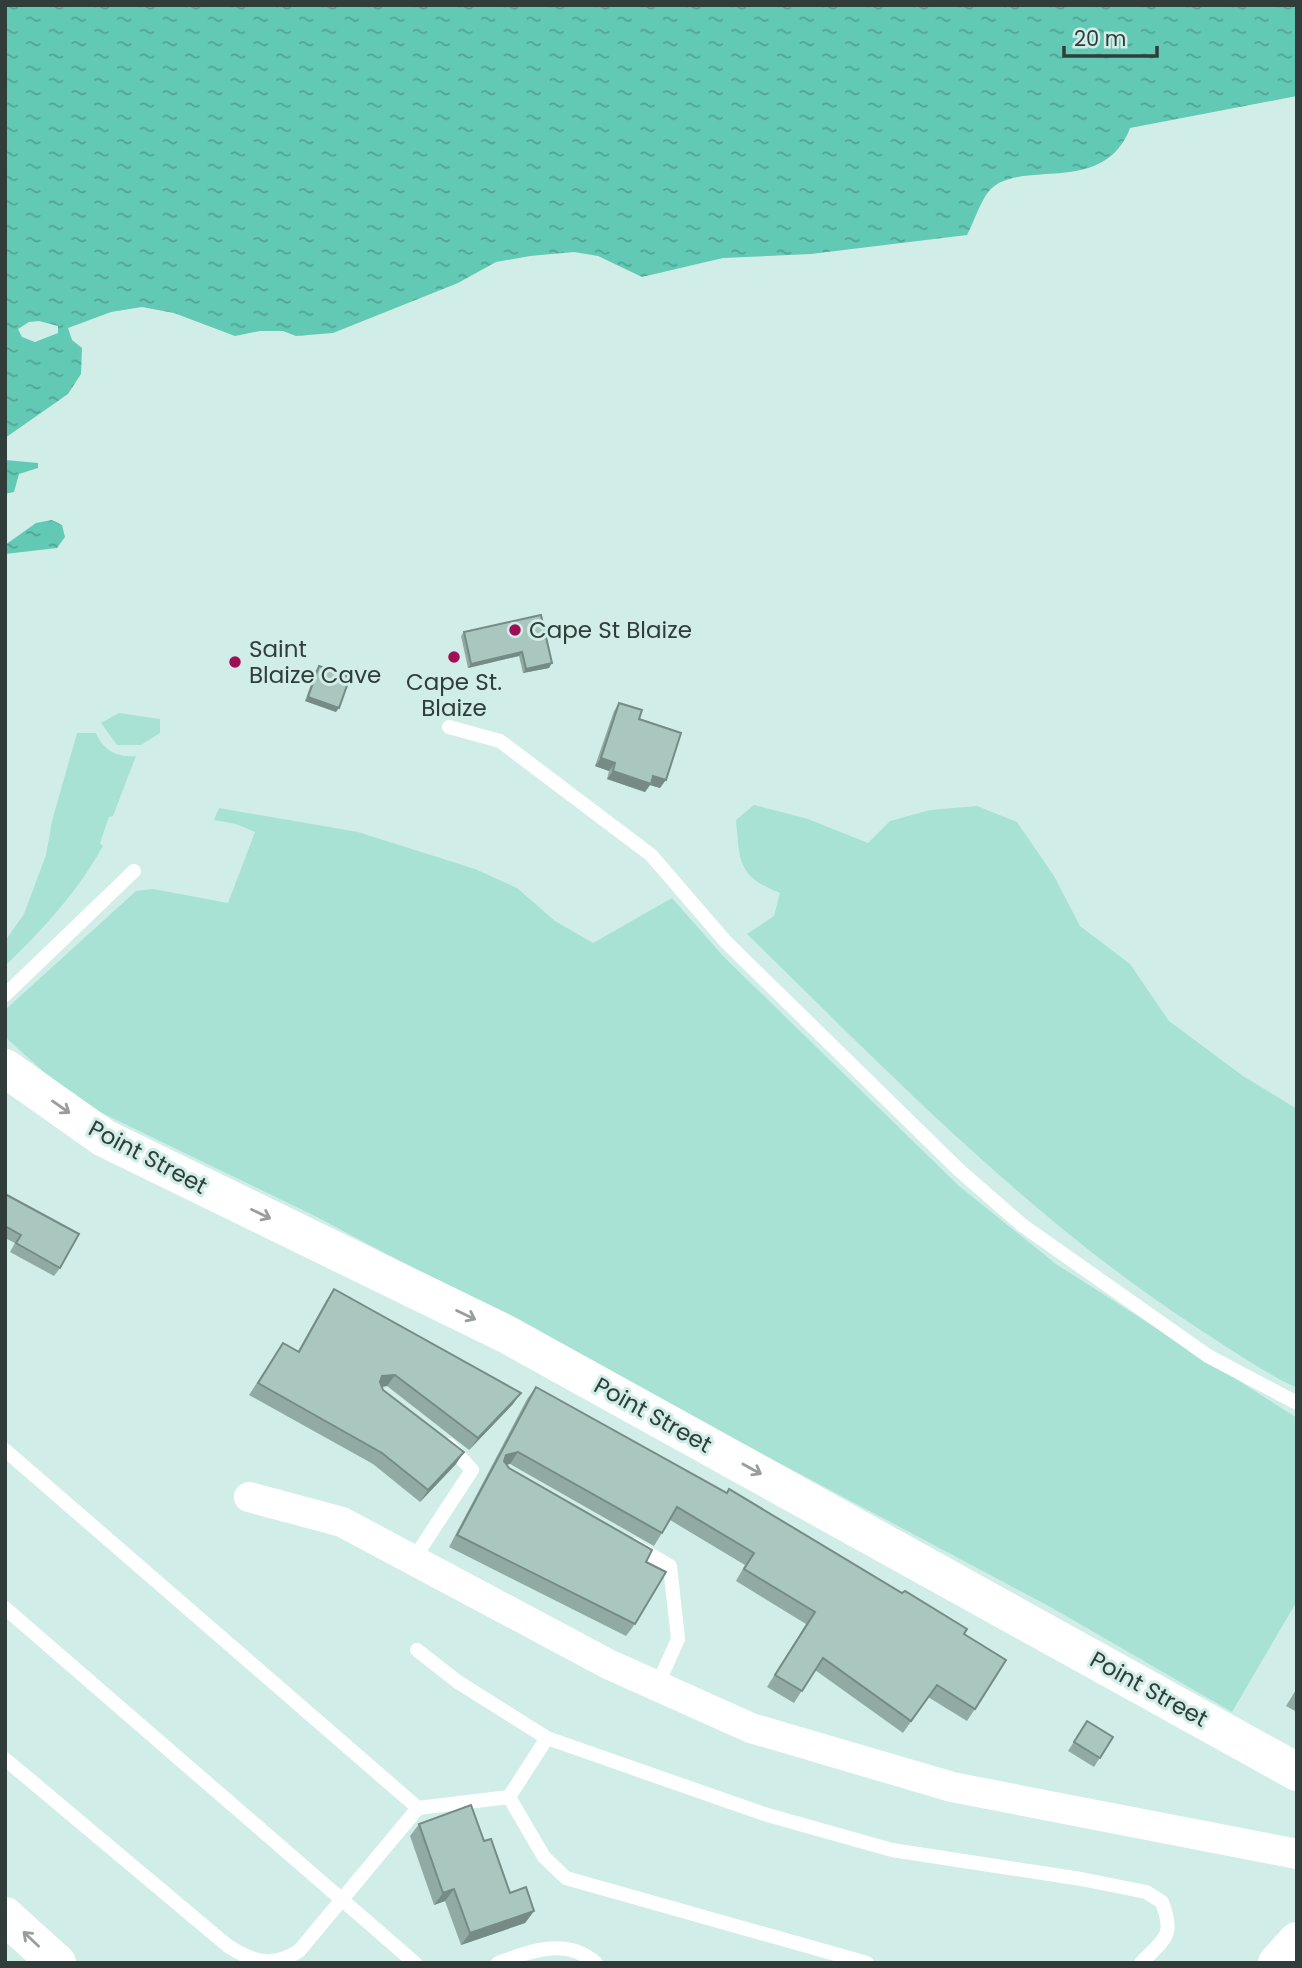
<svg xmlns="http://www.w3.org/2000/svg" width="1302" height="1968" font-family="Poppins,sans-serif">
<defs>
<pattern id="water-ripples" width="26" height="14" patternUnits="userSpaceOnUse" patternTransform="scale(1.75)"><rect width="26" height="14" fill="#62c9b5"/><path d="M2 4q2-2 4 0t4 0M15 11q2-2 4 0t4 0" fill="none" stroke="#51a494"/></pattern>
</defs>
<rect width="100%" height="100%" fill="#d0eee7"/>
<!-- grass -->
<path fill="#a8e2d5" d="M119,713L160,719V733L141,745H117L101,723Z
M77,733H96C103,750 117,758 136,756L113,816L109,817L100,843L103,846C75,895 45,927 5,966V941L24,914L46,855L52,821Z
M754,805L808,819L868,843L890,821L930,810L977,806L1017,822L1054,876L1080,926L1130,964L1169,1021L1243,1076L1297,1109V1388C1263,1372 1233,1351 1202,1331C1033,1222 890,1074 747,934L774,916L780,893C737,876 740,862 736,820Z
M219,808L358,832L475,869L517,888L555,921L593,943L672,898L724,957L959,1186L1056,1264L1297,1418V1601L1232,1712L1054,1609L315,1216L98,1111L54,1081L5,1037V1010L136,891L153,889L228,903L255,832L236,824L214,820Z"/>
<!-- water -->
<path fill="url(#water-ripples)" fill-rule="evenodd" d="M5,5H1297V96L1130,128C1104,198 1018,157 989,191C980,202 974,222 967,235L811,254L723,258L642,277L598,256L574,252L530,256L496,262L458,283L333,333L296,336L283,331H260L235,336L174,313L142,307L111,312L68,328L72,340L82,348L81,374L68,394L5,438ZM39,321L58,326V333L35,342L22,337L18,329L29,322Z
M5,460L38,463V468L19,474L14,492L5,494Z
M52,520L62,525L65,537L57,548L5,554V545L36,523Z"/>
<g fill="none" stroke-linecap="round" stroke-linejoin="round">
<!-- lane -->
<path stroke="#fff" stroke-width="14" d="M449,727L500,741L651,855L726,942L959,1170L1022,1225L1208,1356L1297,1403
M5,995L134,871
M5,1450L418,1808L299,1951C272,1968 253,1962 228,1946L5,1759
M634,1545L670,1566L678,1639L657,1686
M413,1560L472,1470L449,1445
M5,1608L415,1963
M417,1650L458,1682L547,1738L509,1797L418,1808
M547,1738L764,1814L892,1850L1081,1879L1146,1892L1162,1902C1175,1937 1165,1938 1141,1963
M509,1797L544,1857L566,1878L867,1963
M498,1963C531,1951 566,1937 596,1963"/>
<!-- street -->
<path stroke="#fff" stroke-width="30" d="M249,1497L342,1522L608,1664L751,1728L952,1787L1297,1854"/>
<!-- secondary -->
<path stroke="#fff" stroke-width="38" d="M5,1068L104,1138L508,1335L1297,1772
M5,1916L57,1963
M1277,1963L1297,1941"/>
</g>
<!-- wall -->
<path fill="#91aba4" d="M541,615L549,668L523,673L519,656L468,668L461,636L464,632Z
M319,666L336,712L305,701L316,670Z
M619,703L639,719L660,788L650,785L645,792L607,779L609,771L595,766L614,711Z
M5,1194L60,1268L54,1276L10,1252L15,1243L5,1238Z
M334,1289L513,1404L469,1450L387,1386L382,1387L383,1390L456,1464L420,1502L373,1464L249,1395L283,1343L298,1351L326,1301Z
M536,1387L964,1634L975,1709L967,1721L928,1697L903,1733L815,1670L794,1703L767,1687L806,1624L736,1581L745,1565L670,1520L654,1546L510,1464H506L509,1468L646,1562L635,1624L626,1636L449,1547L527,1399Z
M1297,1688V1712L1286,1706Z
M1087,1721L1113,1737L1094,1767L1068,1751Z
M419,1824L484,1841L510,1893L534,1911L525,1923L461,1945L445,1901L434,1905L410,1836Z"/>
<!-- shaded-wall -->
<path fill="#768b86" d="M522,652L519,656L468,668L471,664Z
M552,663L549,668L523,673L526,669Z
M308,697L339,708L336,712L305,701Z
M601,758L615,763L609,771L595,766Z
M613,771L653,776L666,780L660,788L650,785L645,792L607,779Z
M395,1375L387,1386L374,1388L382,1376Z
M521,1393L513,1404L469,1450L478,1438Z
M464,1452L456,1464L420,1502L428,1490Z
M518,1452L510,1464L497,1467L506,1455Z
M454,1889L445,1901L434,1905L443,1893Z
M534,1911L525,1923L461,1945L470,1933Z"/>
<!-- building -->
<path fill="#a9c7bf" stroke="#768b86" stroke-width="2" d="M541,615L552,663L526,669L522,652L471,664L464,632Z
M319,666L350,677L339,708L308,697Z
M619,703L642,710L639,719L681,733L666,780L653,776L651,784L613,771L615,763L601,758Z
M5,1194L79,1234L60,1268L16,1243L21,1235L5,1226Z
M334,1289L521,1393L478,1438L395,1375L382,1376L380,1382L383,1390L464,1452L428,1490L382,1453L258,1383L283,1343L299,1352Z
M536,1387L727,1493L729,1489L902,1593L905,1591L967,1629L964,1634L1006,1660L975,1709L937,1685L911,1721L823,1658L802,1691L775,1675L815,1612L744,1569L754,1553L677,1507L662,1533L518,1452L506,1455L504,1461L509,1468L652,1550L646,1562L666,1572L635,1624L457,1535Z
M1087,1721L1113,1737L1100,1758L1074,1742Z
M471,1805L484,1841L491,1839L510,1893L526,1887L534,1911L470,1933L454,1889L443,1893L419,1824Z"/>
<!-- one-way arrows -->
<defs><path id="oneway-shaft" d="M-6 0H5M1.5-3L5.5 0L1.5 3" fill="none" stroke-width="1.6" stroke-linecap="round" stroke-linejoin="round" transform="scale(1.75)"/></defs>
<g stroke="#989e9d">
<use href="#oneway-shaft" transform="translate(61 1107) rotate(35)"/>
<use href="#oneway-shaft" transform="translate(261 1214) rotate(26)"/>
<use href="#oneway-shaft" transform="translate(466 1315) rotate(26)"/>
<use href="#oneway-shaft" transform="translate(752 1469) rotate(29)"/>
<use href="#oneway-shaft" transform="translate(31 1939) rotate(-137)"/>
</g>
<!-- markers -->
<g fill="#a00f56" stroke="#d0eee7" stroke-width="2.5">
<circle cx="515" cy="630" r="7"/>
<circle cx="454" cy="657" r="7"/>
<circle cx="235" cy="662" r="7"/>
</g>
<g text-anchor="middle" dominant-baseline="central" stroke-width="6" stroke-linejoin="round" paint-order="stroke">
<!-- poi labels -->
<g font-size="23" fill="#313d3b" stroke="#d0eee7" text-anchor="start">
<text x="529" y="630">Cape St Blaize</text>
<text x="249" y="649">Saint<tspan x="249" dy="26">Blaize Cave</tspan></text>
<text x="454" y="682" text-anchor="middle">Cape St.<tspan x="454" dy="26">Blaize</tspan></text>
</g>
<!-- street labels -->
<g font-size="23" fill="#313d3b" stroke="#d0eee7">
<text transform="translate(148 1157) rotate(28)">Point Street</text>
<text transform="translate(653 1415) rotate(29)">Point Street</text>
<text transform="translate(1149 1689) rotate(29)">Point Street</text>
</g>
</g>
<!-- border -->
<rect width="1302" height="1968" fill="none" stroke="#313d3b" stroke-width="14"/>
<!-- scale -->
<path d="M1064 46v10h93v-10" fill="none" stroke="#313d3b" stroke-width="3.5"/>
<text x="1074" y="46" font-size="21" fill="#313d3b" stroke="#d0eee7" stroke-width="5" paint-order="stroke">20 m</text>
</svg>
